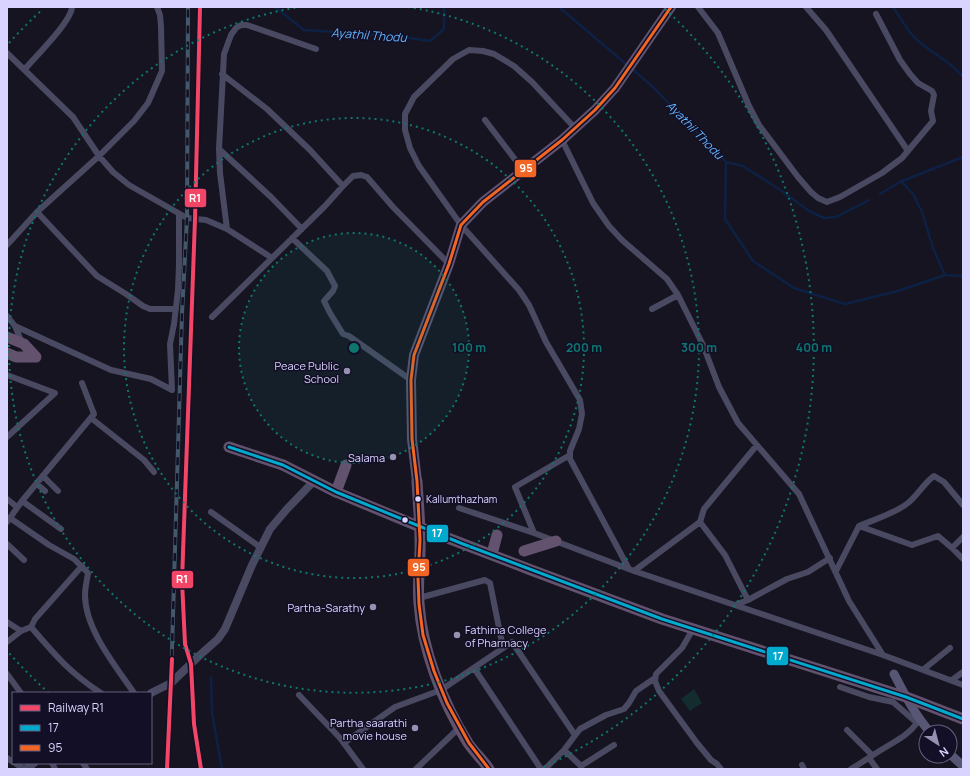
<svg xmlns="http://www.w3.org/2000/svg" width="970" height="776" font-family="Manrope,sans-serif">
<rect width="100%" height="100%" fill="#161421"/>
<!-- green -->
<path fill="#132c2d" d="M694,689L702,703L690,711L681,699Z"/>
<g fill="none" stroke-linecap="round" stroke-linejoin="round">
<!-- stream -->
<path stroke="#0d2144" stroke-width="2.5" d="M275,7L304,30L396,36L430,41L444,29V7
M559,7L627,65
M893,7C900,17 906,29 915,38C929,52 951,61 963,77
M631,68L652,86L726,162L725,219L753,261L794,288L845,304L898,291L945,275L963,276
M726,162L743,166L779,189L809,211L824,218L836,217L869,200
M902,182L913,194L922,212L933,248L945,275
M880,194L900,182L963,157
M211,677L212,713L222,769"/>
<!-- minor -->
<path stroke="#4a4962" stroke-width="6" d="M698,7L718,33L749,106L759,125L798,177L811,192L818,198L827,202L840,197L882,173L902,158L933,121L931,111L934,95L932,91L918,83L910,74L900,60L876,14
M806,7L826,30L908,151
M7,53L73,117L99,156L113,172L129,185L187,218L206,220L227,229L272,258
M25,69C36,56 71,22 72,7
M222,74L267,109L310,150L343,186
M485,120L523,170
M575,128L532,82L514,66L494,54L483,51L469,50L453,59L414,97L405,114V130L410,148L419,166L461,225L519,290L529,305L546,342L580,400L582,414L579,429L570,451V459L629,569
M562,140L593,203L609,226L622,240L667,279L678,295L703,345L719,387L738,423L799,494L849,601L883,655
M219,149L272,198L302,229
M37,212L97,276L126,294L143,306L150,309H176
M227,229L220,173L219,149L224,54L231,35L236,28L241,25H247L316,49
M292,238L327,271L335,286L333,291L324,301L330,313L343,334L349,336L411,380
M7,245L37,212L99,156L134,121L148,103L162,71L161,26L160,15L157,7
M652,309L678,295
M7,316L15,326L22,343
M212,317L325,206L343,186L353,176L361,175L367,177L393,207L449,264
M15,326L111,370L151,379L172,390L170,344L174,324L178,290L179,265V214
M7,375L55,393L7,437
M91,418L144,460L154,472
M43,476L58,491
M37,484L45,491
M7,499L17,507
M22,501L61,529
M459,508L534,533L634,571L883,655L963,685
M211,512L260,547
M10,518L49,545L74,559L88,573C87,580 85,588 85,595C85,629 115,665 134,693
M7,522L22,501L94,414L82,383
M700,522L725,555L748,600
M859,526C875,519 894,514 908,503C918,495 924,483 934,476L944,482L963,505
M534,533L515,487L570,455
M7,544L24,560
M952,548L963,559
M634,571L700,522L704,509L757,445
M836,571L859,526L912,545L938,536L952,548L963,537
M419,598L485,580L490,583L503,648
M735,605L748,600L787,579L808,572L830,558
M7,622L21,631
M31,627C54,654 70,673 101,693
M693,629L682,648L656,674L655,681L659,691L697,743L711,760L717,764L721,769
M7,642L21,631L31,627L35,619L82,566
M474,668L541,769
M924,669L950,648
M7,674L21,693
M952,680L963,672
M840,687L869,697L893,702L917,723
M299,695L340,738L363,769
M847,730L872,755
M344,743L395,707L441,690L512,642L575,735
M564,750L581,766L614,745
M7,758L13,762
M869,758L877,769
M15,763L24,769
M52,763L55,769
M83,763L87,769
M802,765L804,769
M416,769L460,727
M545,769L564,750L580,729L606,715L624,709L629,703L636,691L655,678
M851,769C863,762 874,754 886,747C899,739 908,735 917,723L920,722"/>
<!-- tertiary -->
<path stroke="#4a4962" stroke-width="8" d="M151,693L171,683L200,655L218,639L225,629L252,565L270,529L287,509L314,481
M26,769L34,763"/>
<!-- secondary -->
<path stroke="#575674" stroke-width="9" d="M894,674C905,695 915,715 930,732
M950,754L963,766"/>
<!-- primary -->
<path stroke="#5e5373" stroke-width="10" d="M417,481L412,439L411,380L414,355L449,264L461,225L483,202L562,140L595,110L615,88L671,7"/>
<!-- trunk -->
<path stroke="#62526e" stroke-width="11" d="M7,337L24,344L36,357
M7,353L16,357H36
M229,447L283,465
M417,481C418,500 420,520 420,539C421,560 417,582 419,603C422,650 443,703 468,743C474,752 483,760 489,769
M336,492L346,465
M432,532L531,570L662,619L906,697L963,719
M524,551L556,541
M492,554L497,535"/>
<!-- rail casing -->
<g stroke="#43596b" stroke-width="4">
<path id="rail" d="M167,769L171,683L182,313L187,218L188,7"/>
</g>
<!-- rail -->
<use href="#rail" stroke="#130f26" stroke-width="2.5" stroke-dasharray="8" stroke-linecap="butt"/>
<!-- trunk-bridge -->
<path stroke="#62526e" stroke-width="11" d="M283,465L336,492L432,532"/>
<!-- bus-1 casing -->
<g stroke="#130f26" stroke-width="6">
<path id="bus-1" d="M229,447L283,465L336,492L463,544L662,619L906,697L963,719"/>
</g>
<!-- bus-2 casing -->
<g stroke="#130f26" stroke-width="6">
<path id="bus-2" d="M489,769L469,743L447,703L434,671L423,635L419,604L418,578L420,540L417,481L412,439L411,380L414,355L449,264L461,225L483,202L562,140L595,110L615,88L671,7"/>
</g>
<!-- bus-1 -->
<use href="#bus-1" stroke="#00a9ce" stroke-width="3"/>
<!-- bus-2 -->
<use href="#bus-2" stroke="#f26522" stroke-width="3"/>
<!-- rail-1 casing -->
<g stroke="#130f26" stroke-width="7">
<path id="rail-1" d="M200,7L195,219L182,581L185,644L191,664L194,724L201,769
M167,769L172,659"/>
</g>
<!-- rail-1 -->
<use href="#rail-1" stroke="#f34667" stroke-width="4"/>
</g>
<!-- distance rings -->
<circle cx="354" cy="348" r="115" fill="#0f766e" fill-opacity=".12"/>
<g fill="none" stroke="#0f766e" stroke-width="2" stroke-dasharray="2 4">
<circle cx="354" cy="348" r="115"/>
<circle cx="354" cy="348" r="230"/>
<path d="M408 7A345 345 0 1 1 300 7"/>
<path d="M49 693A460 460 0 0 1 9 653M9 43A460 460 0 0 1 43 9M665 9A460 460 0 0 1 541 768"/>
</g>
<!-- markers -->
<g fill="#9591b1" stroke="#130f26" stroke-width="1.5">
<circle cx="347" cy="371" r="4"/>
<circle cx="393" cy="457" r="4"/>
<circle cx="373" cy="607" r="4"/>
<circle cx="457" cy="635" r="4"/>
<circle cx="415" cy="728" r="4"/>
</g>
<g fill="#d9d4ff" stroke="#130f26" stroke-width="1.5">
<circle cx="418" cy="499" r="3.5"/>
<circle cx="405" cy="520" r="3.5"/>
</g>
<g text-anchor="middle" dominant-baseline="central" stroke-width="3" stroke-linejoin="round" paint-order="stroke">
<!-- bus labels -->
<g font-size="10" fill="#d9d4ff" stroke="#130f26" text-anchor="start">
<text x="426" y="499">Kallumthazham</text>
</g>
<!-- poi labels -->
<g font-size="11" fill="#d9d4ff" stroke="#130f26" text-anchor="end">
<text x="339" y="365">Peace Public<tspan x="339" dy="13">School</tspan></text>
<text x="385" y="457">Salama</text>
<text x="365" y="607">Partha-Sarathy</text>
<text x="465" y="629" text-anchor="start">Fathima College<tspan x="465" dy="13">of Pharmacy</tspan></text>
<text x="407" y="722">Partha saarathi<tspan x="407" dy="13">movie house</tspan></text>
</g>
<!-- water labels -->
<g font-size="12" font-style="italic" fill="#62b6ff" stroke="#130f26">
<text transform="translate(369 35) rotate(4)">Ayathil Thodu</text>
<text transform="translate(695 130) rotate(46)">Ayathil Thodu</text>
</g>
</g>
<circle cx="354" cy="348" r="6" fill="#0f766e" stroke="#130f26" stroke-width="2"/>
<g font-size="12" text-anchor="middle" font-weight="bold" fill="#0f766e" stroke="#130f26" stroke-width="3" stroke-linejoin="round" paint-order="stroke">
<text x="469" y="352">100 m</text>
<text x="584" y="352">200 m</text>
<text x="699" y="352">300 m</text>
<text x="814" y="352">400 m</text>
</g>
<g stroke="#130f26" stroke-width="1.5">
<rect x="514" y="159" width="23" height="19" rx="4" fill="#f26522"/>
<rect x="184" y="188" width="23" height="20" rx="4" fill="#f34667"/>
<rect x="426" y="524" width="23" height="19" rx="4" fill="#00a9ce"/>
<rect x="407" y="558" width="23" height="19" rx="4" fill="#f26522"/>
<rect x="171" y="570" width="23" height="19" rx="4" fill="#f34667"/>
<rect x="766" y="646" width="23" height="20" rx="4" fill="#00a9ce"/>
</g>
<g font-size="11" text-anchor="middle" font-weight="bold" fill="#fff">
<text x="526" y="172">95</text>
<text x="195" y="202">R1</text>
<text x="437" y="537">17</text>
<text x="419" y="571">95</text>
<text x="182" y="583">R1</text>
<text x="778" y="660">17</text>
</g>
<!-- border -->
<rect width="970" height="776" fill="none" stroke="#d9d4ff" stroke-width="16"/>
<!-- legend -->
<rect x="12" y="692" width="140" height="72" fill="#130f26" stroke="#625e7d"/>
<rect x="20" y="705" width="20" height="6" fill="#f34667" stroke="#625e7d"/>
<text x="48" y="712" font-size="12" fill="#d9d4ff">Railway R1</text>
<rect x="20" y="725" width="20" height="6" fill="#00a9ce" stroke="#625e7d"/>
<text x="48" y="732" font-size="12" fill="#d9d4ff">17</text>
<rect x="20" y="745" width="20" height="6" fill="#f26522" stroke="#625e7d"/>
<text x="48" y="752" font-size="12" fill="#d9d4ff">95</text>
<!-- north arrow -->
<g transform="translate(938 744) rotate(144)"><circle r="19" fill="#130f26" stroke="#625e7d"/>
<path d="M0-3L7 15L0 10L-7 15Z" fill="#9591b1"/>
<text y="-6" font-size="11" font-weight="bold" text-anchor="middle" fill="#d9d4ff">N</text>
</g>
</svg>
